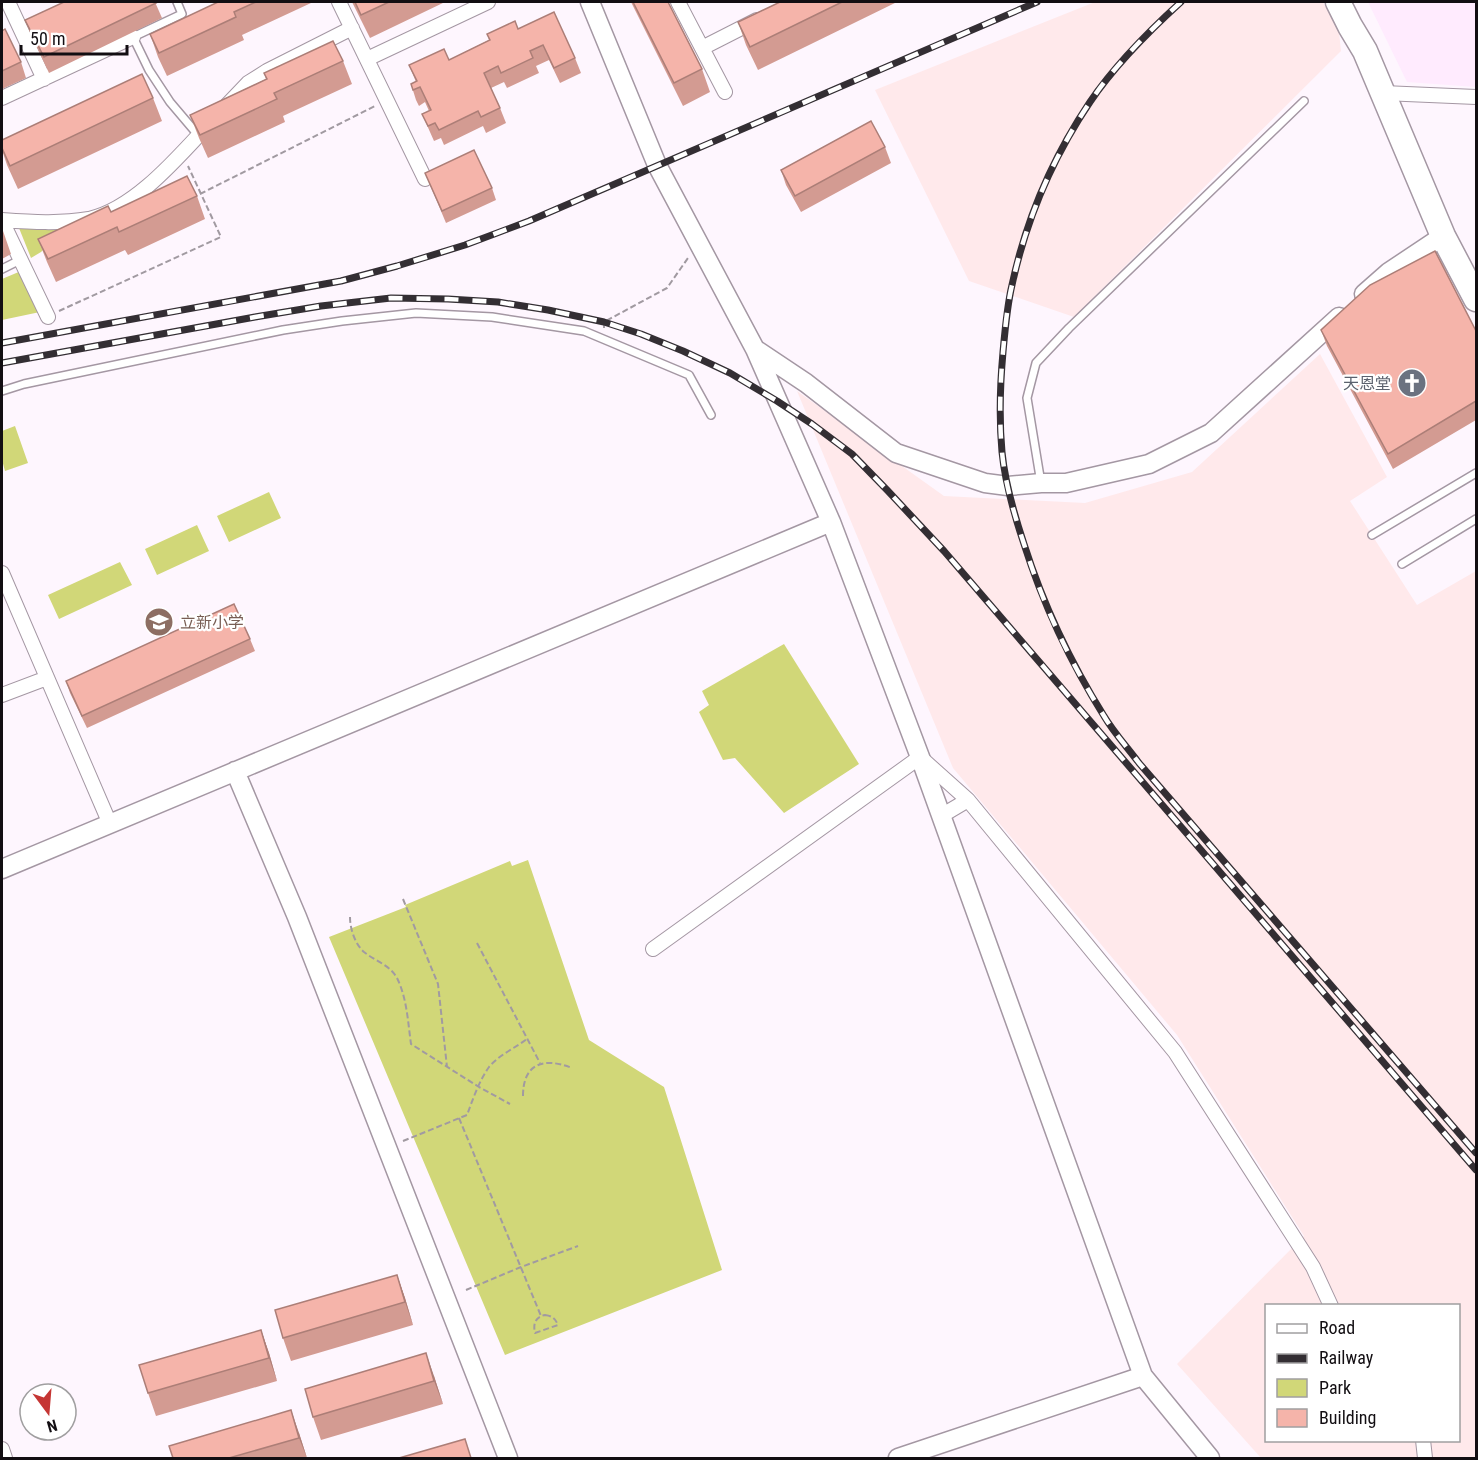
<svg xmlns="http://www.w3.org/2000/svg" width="1478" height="1460" font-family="'Roboto Condensed','Noto Sans SC',sans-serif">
<rect width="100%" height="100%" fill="#fef6fe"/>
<!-- built -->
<path fill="#ffebfe" d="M1368,2H1476V87L1407,82Z"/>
<!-- industrial -->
<path fill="#ffe9eb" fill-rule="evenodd" d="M1095,2H1323L1339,32L1341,51L1074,317L969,281L875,90Z
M1320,354L1387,477L1350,501L1417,605L1476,571V1458H1261L1177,1364L1304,1236L1177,1035L953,768L797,391L944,496L1085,503L1192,472ZM1266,1306H1458V1440H1266Z"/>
<!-- green -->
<path fill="#d1d778" d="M85,221L47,246L41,252L31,258L17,223Z
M21,271L40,312L2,320V279Z
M15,426L28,463L5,471L2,460V431Z
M269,492L281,518L229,542L217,516Z
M197,525L209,551L157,575L145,549Z
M120,562L132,585L59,619L48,595Z
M784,644L859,764L784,813L735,758L723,760L699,712L709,705L702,691Z
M528,860L589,1040L664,1087L722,1270L505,1355L329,937L406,907L405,905L510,861L512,866Z"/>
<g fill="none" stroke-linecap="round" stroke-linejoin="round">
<!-- lane casing -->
<g stroke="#a497a3" stroke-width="10">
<path id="lane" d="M177,2L182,14L133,37L149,70L170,102L198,135
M2,269L20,260
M2,391L24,384L283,330L342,321L416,313L492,317L584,331L689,375L711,415
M1041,483L1027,398L1036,363L1069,328L1304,101
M1372,535L1476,473
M1402,564L1476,519"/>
</g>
<!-- street casing -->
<g stroke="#a497a3" stroke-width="16">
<path id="street" d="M8,2L44,79
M339,2L425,179
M678,2L725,92
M702,48L757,20
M367,59L488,2
M1383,93L1476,97
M2,98L133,37
M227,105L248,83L267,71L352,28
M2,220C31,222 60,224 89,219C135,209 179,156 210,123
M2,221L48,317
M2,573L110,824
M2,695L47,678
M941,816L968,800
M653,949L920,757L968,800L1175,1052L1313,1267L1331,1306
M1423,1440L1425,1458
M2,1449L5,1458"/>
</g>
<!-- secondary casing -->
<g stroke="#a497a3" stroke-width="21">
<path id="secondary" d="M590,2L657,165L755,349L806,383L896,453L985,483L1008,486L1041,483H1066L1149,464L1211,433L1339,317
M1364,294L1389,272L1443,236
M755,349L831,522L920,757L1143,1376L1210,1458
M235,771L297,917L508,1458
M2,869L831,522
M898,1458L1143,1376"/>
</g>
<!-- highway casing -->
<g stroke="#a497a3" stroke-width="27">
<path id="highway" d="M1338,2L1350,26L1365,51L1443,236L1476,299"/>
</g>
<!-- path -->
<path stroke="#a19aa1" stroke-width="2" stroke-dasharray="6 3" stroke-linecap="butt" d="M200,194L375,106
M59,311L221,237L188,166
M604,328V322L667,288L688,258
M403,899L438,984L447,1067
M350,917C350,929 355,944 364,952C375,961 390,965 397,978C407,998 408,1023 411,1044L479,1087L510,1104
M477,943L540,1063
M523,1096C523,1063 544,1057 572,1068
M459,1118L541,1316
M403,1141L467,1115C473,1099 479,1081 489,1067C499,1055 515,1048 527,1039
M466,1290L521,1267L578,1246
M545,1315C552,1316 555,1318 558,1325L535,1333C533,1324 535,1317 545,1315Z"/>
<!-- lane -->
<use href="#lane" stroke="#fff" stroke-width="7"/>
<!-- street -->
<use href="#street" stroke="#fff" stroke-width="14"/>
<!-- secondary -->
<use href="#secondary" stroke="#fff" stroke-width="18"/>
<!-- highway -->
<use href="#highway" stroke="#fff" stroke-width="24"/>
<!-- rail casing -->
<g stroke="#332e33" stroke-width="7">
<path id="rail" d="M1181,2C1148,32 1115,65 1090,102C1053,157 1026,220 1012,285C1007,306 1005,330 1003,352C1000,385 999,419 1002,452C1005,483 1014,514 1024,544C1044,607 1069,660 1104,716C1114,733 1128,748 1139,763L1476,1153
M2,343L341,281L397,266L465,245L529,221L1037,2
M2,363L255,317L321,306L391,298L448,299L498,302L548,310L604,322L641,334L683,351L730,373L777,401L812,424L852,454L888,491L944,551L1476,1170"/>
</g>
<!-- rail -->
<use href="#rail" stroke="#fff" stroke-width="4.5" stroke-dasharray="14" stroke-linecap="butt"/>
</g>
<!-- wall -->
<path fill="#d39b92" d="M155,2L162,18L49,73L31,35L25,20Z
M218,2H310L311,3L242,35L244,40L167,76L158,57L150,34Z
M352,2H445L370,38Z
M631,2H668L702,69L710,92L683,106Z
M780,2H897L758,70L746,45L738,22Z
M518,29L575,58L581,73L560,83L549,60L536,66L539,73L507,88L504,82L491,88L500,108L506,123L486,133L483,126L444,145L441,138L434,141L422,114L429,111L425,102L419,106L416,100L411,84L416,82L409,65L449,60L489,40L487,34Z
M2,31L21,62L26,78L2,89Z
M343,61L352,84L283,116L285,122L208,158L199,138L190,115L266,79L264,73Z
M153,98L162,121L18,189L7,165L2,150V140Z
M885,147L891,163L801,212L786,185L781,170Z
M425,173L492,188L496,200L446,223Z
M197,196L205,219L128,255L125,250L56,282L47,262L38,239L111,212Z
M2,228L11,254L2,259Z
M1321,330L1476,331V420L1393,469L1327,346Z
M250,639L255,651L87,728L70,693L66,681Z
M397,1275L405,1298L413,1325L291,1361L283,1338Z
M261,1330L269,1353L277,1381L156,1416L148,1393Z
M434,1376L443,1404L321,1440L313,1417Z
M299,1433L307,1458H173Z"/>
<!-- shaded-wall -->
<path fill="#ac7e77" d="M397,1275L405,1298L413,1325L405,1302Z
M261,1330L269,1353L277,1381L269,1358Z
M426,1353L434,1376L443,1404L434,1381Z
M291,1410L299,1433L307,1458L299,1438Z"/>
<!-- building -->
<path fill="#f5b4aa" stroke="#ac7e77" stroke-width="1.5" d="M64,2H155L156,3L44,57L25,20Z
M218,2H256L234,12L236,17L159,53L150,34Z
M355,2H389L361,15Z
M633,2H668L702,69L674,83Z
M780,2H842L750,47L738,22Z
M554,12L575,58L554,68L543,45L530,51L533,58L501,73L498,66L484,73L500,108L481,117L478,111L439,130L435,123L428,126L422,114L431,110L420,87L413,90L411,84L417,81L409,65L444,49L449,60L490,40L487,34L515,21L518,29Z
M5,29L21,62L2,71V31Z
M333,41L343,61L274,93L277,99L200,135L190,115L267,79L264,73Z
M142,74L153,98L10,166L2,148V140Z
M871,121L885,147L795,196L781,170Z
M474,150L492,188L442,211L425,173Z
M187,176L197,196L119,232L117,227L48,259L38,239L108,206L111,212Z
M1435,251L1476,331V401L1388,454L1321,330L1370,285Z
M234,604L250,639L82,716L66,681Z
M397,1275L405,1302L283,1338L275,1310Z
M261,1330L269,1358L148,1393L139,1365Z
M426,1353L434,1381L313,1417L305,1389Z
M291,1410L299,1438L229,1458H173L169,1446Z
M465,1439L471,1458H399Z"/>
<!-- icons -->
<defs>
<g id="church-disc" transform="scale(1.5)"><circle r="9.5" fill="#6b7280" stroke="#fff"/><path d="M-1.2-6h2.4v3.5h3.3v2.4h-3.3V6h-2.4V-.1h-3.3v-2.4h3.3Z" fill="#fff"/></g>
<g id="school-disc" transform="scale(1.5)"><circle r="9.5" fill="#8d6e63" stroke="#fff"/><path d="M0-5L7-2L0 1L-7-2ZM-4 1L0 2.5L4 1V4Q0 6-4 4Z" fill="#fff"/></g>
</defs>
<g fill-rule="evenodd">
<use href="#church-disc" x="1412" y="383"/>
<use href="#school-disc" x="159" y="622"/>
</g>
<g text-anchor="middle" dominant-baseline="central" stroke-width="4.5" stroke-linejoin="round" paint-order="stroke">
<!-- worship labels -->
<g font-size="16" fill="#5b616d" stroke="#fff" text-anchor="end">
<text x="1391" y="383">天恩堂</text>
</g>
<!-- education labels -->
<g font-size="16" fill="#785e54" stroke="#fff" text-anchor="start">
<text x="180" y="622">立新小学</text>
</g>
</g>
<!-- border -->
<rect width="1478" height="1460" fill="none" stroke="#120e12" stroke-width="6"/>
<!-- legend -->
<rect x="1265" y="1304" width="195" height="138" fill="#ffffff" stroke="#a09fa0" stroke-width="1.5"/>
<rect x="1277" y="1324" width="30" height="9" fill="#ffffff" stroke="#a09fa0" stroke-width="1.5"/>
<text x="1319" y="1334" font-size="18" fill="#120e12">Road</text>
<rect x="1277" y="1354" width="30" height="9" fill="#332e33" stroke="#a09fa0" stroke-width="1.5"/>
<text x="1319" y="1364" font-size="18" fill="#120e12">Railway</text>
<rect x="1277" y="1379" width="30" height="18" fill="#d1d778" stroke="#a09fa0" stroke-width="1.5"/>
<text x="1319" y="1394" font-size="18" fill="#120e12">Park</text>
<rect x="1277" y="1409" width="30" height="18" fill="#f5b4aa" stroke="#a09fa0" stroke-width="1.5"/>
<text x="1319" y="1424" font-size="18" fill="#120e12">Building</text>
<!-- north arrow -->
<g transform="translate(48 1412) rotate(164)"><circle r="28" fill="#ffffff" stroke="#a09fa0" stroke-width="1.5"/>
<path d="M0-4.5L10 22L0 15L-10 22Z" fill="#c53634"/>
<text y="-9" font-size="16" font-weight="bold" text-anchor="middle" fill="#120e12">N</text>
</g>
<!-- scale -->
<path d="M21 45v9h106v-9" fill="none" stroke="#120e12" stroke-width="3"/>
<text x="30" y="45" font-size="18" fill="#120e12" stroke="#ffffff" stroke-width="4.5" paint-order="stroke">50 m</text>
</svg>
